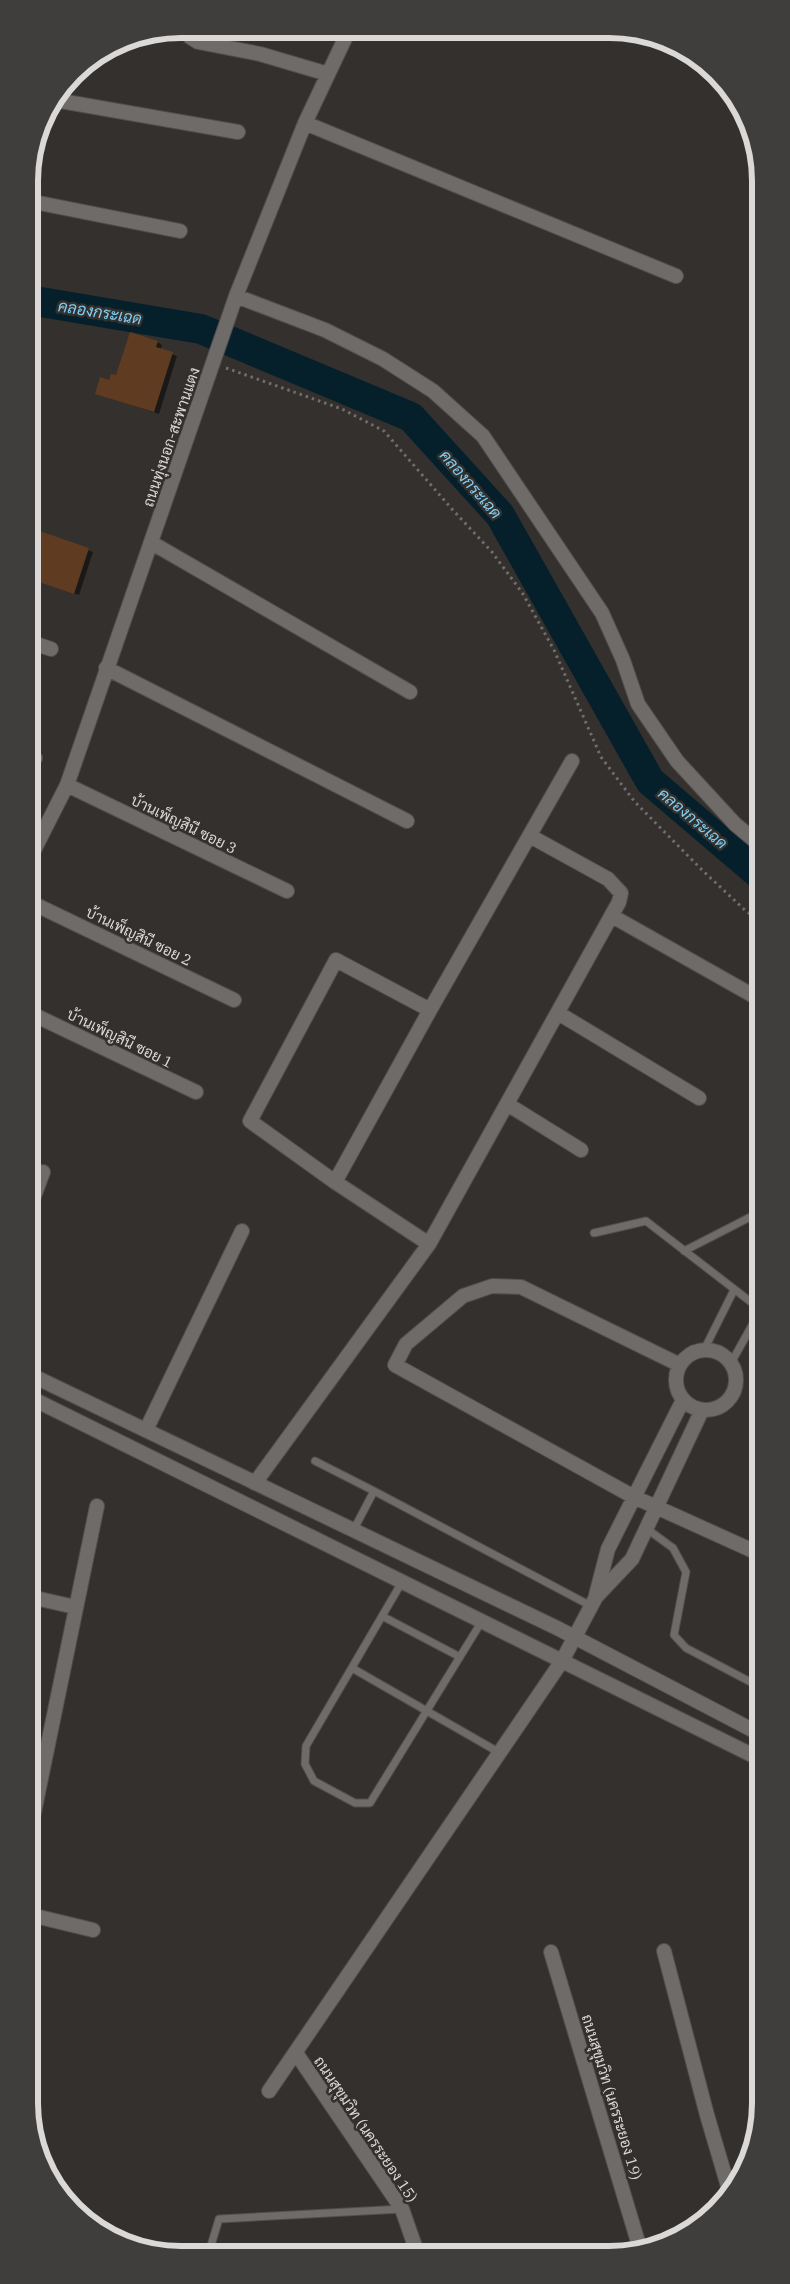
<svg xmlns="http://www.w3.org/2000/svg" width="790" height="2284" font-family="'IBM Plex Serif',Sarabun,serif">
<rect width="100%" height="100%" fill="#33302e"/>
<!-- shadow -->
<path fill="#0007" d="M157,342L162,345L160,350L177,356L159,414L96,393Z
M32,530L93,552L79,595L30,579V536Z"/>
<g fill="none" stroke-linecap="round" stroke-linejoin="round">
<!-- river -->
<path stroke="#05202b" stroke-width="30" d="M29,300L201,329L411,417L500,515L650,781L759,874"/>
</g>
<!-- building -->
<path fill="#5f3c21" d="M130,332L158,341L156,347L173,352L154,412L95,394L100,377L109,380L111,374L116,375Z
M31,528L89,548L74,594L30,579Z"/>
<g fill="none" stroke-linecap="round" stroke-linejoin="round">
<!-- service casing -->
<g stroke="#514e4c" stroke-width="9">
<path id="service" d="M594,1233L646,1221L760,1309
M684,1251L760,1212
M704,1350L734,1290
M731,1363L760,1311
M315,1461L374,1491L353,1531
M374,1491L591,1606
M647,1529L673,1548L686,1572L674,1635L686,1648L760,1687
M402,1582L306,1746L305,1764L314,1781L355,1803H370L482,1621
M382,1616L460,1657
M352,1668L500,1753
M209,2252L219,2219L402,2209"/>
</g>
<!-- minor casing -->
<g stroke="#514e4c" stroke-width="16">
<path id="minor" d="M185,29L190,37L198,42L260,54L328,74
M55,100L238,132
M305,123L676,276
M29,201L180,231
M236,296L325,330L383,359L433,391L483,436L602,613L623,660L638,704L677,761L735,824L759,844
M152,543L410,692
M30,642L51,649
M106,668L407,821
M30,756L35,758
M67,785L287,891
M30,858L67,785L236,296L305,123L349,30
M30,902L234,1000
M612,916L759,999
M30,1013L196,1092
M558,1013L699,1098
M507,1104L581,1150
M335,1182L430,1010L572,761
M30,1207L43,1172
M429,1244L335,1182L250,1121L336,960L430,1010
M676 1380a30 30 0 1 1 60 0a30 30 0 1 1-60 0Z
M680,1365L521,1287L492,1286L463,1296L406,1344L395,1365L634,1497L760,1554
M146,1430L242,1231
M255,1483L429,1244L619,902L621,893L608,879L530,836
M596,1595L608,1549L683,1400
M31,1597L75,1607
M31,1827L97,1506
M31,1915L93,1930
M761,1949L757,1986L761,2017
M664,1951L707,2115L730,2193
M551,1952L641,2252
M296,2053L402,2209L417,2252
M269,2091L562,1661L596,1597L632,1559L702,1410"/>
</g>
<!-- tertiary casing -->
<g stroke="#514e4c" stroke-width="16">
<path id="tertiary" d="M31,1375L557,1628L760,1734
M31,1398L760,1759"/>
</g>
<!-- path -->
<path stroke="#706e6c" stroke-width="3" stroke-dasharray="2.5 4" stroke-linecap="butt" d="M226,368L342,409L384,431L451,508L492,552L523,594L554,650L601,757L634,801L702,870L747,912L759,919"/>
<!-- service -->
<use href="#service" stroke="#6f6b69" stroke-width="7"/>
<!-- minor -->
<use href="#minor" stroke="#6f6b69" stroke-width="14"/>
<!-- tertiary -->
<use href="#tertiary" stroke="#6f6b69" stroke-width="14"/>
</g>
<g text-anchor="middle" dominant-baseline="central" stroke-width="5" stroke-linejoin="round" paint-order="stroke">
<!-- street labels -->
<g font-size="15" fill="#dbd9d8" stroke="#33302e">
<text transform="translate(171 437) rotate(-71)">ถนนทุ่งนอก-สะพานแตง</text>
<text transform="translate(184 824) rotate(26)">บ้านเพ็ญสินี ซอย 3</text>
<text transform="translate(139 936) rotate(26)">บ้านเพ็ญสินี ซอย 2</text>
<text transform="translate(120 1038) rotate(26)">บ้านเพ็ญสินี ซอย 1</text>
<text transform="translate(612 2097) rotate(73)">ถนนสุขุมวิท (นครระยอง 19)</text>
<text transform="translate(366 2129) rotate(56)">ถนนสุขุมวิท (นครระยอง 15)</text>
</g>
<!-- water labels -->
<g font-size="16" font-style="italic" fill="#7fcff4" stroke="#33302e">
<text transform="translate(100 312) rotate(9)">คลองกระเฉด</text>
<text transform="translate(471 484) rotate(49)">คลองกระเฉด</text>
<text transform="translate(693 818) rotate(40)">คลองกระเฉด</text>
</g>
</g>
<!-- crop -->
<path d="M0 0H790V2284H0ZM181 38H609A143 143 0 0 1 752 181V2103A143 143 0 0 1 609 2246H181A143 143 0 0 1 38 2103V181A143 143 0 0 1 181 38Z" fill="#403e3c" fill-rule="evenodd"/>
<path fill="none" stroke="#dbd9d8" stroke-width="6" d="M181 38H609A143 143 0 0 1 752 181V2103A143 143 0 0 1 609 2246H181A143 143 0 0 1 38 2103V181A143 143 0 0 1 181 38Z"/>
</svg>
